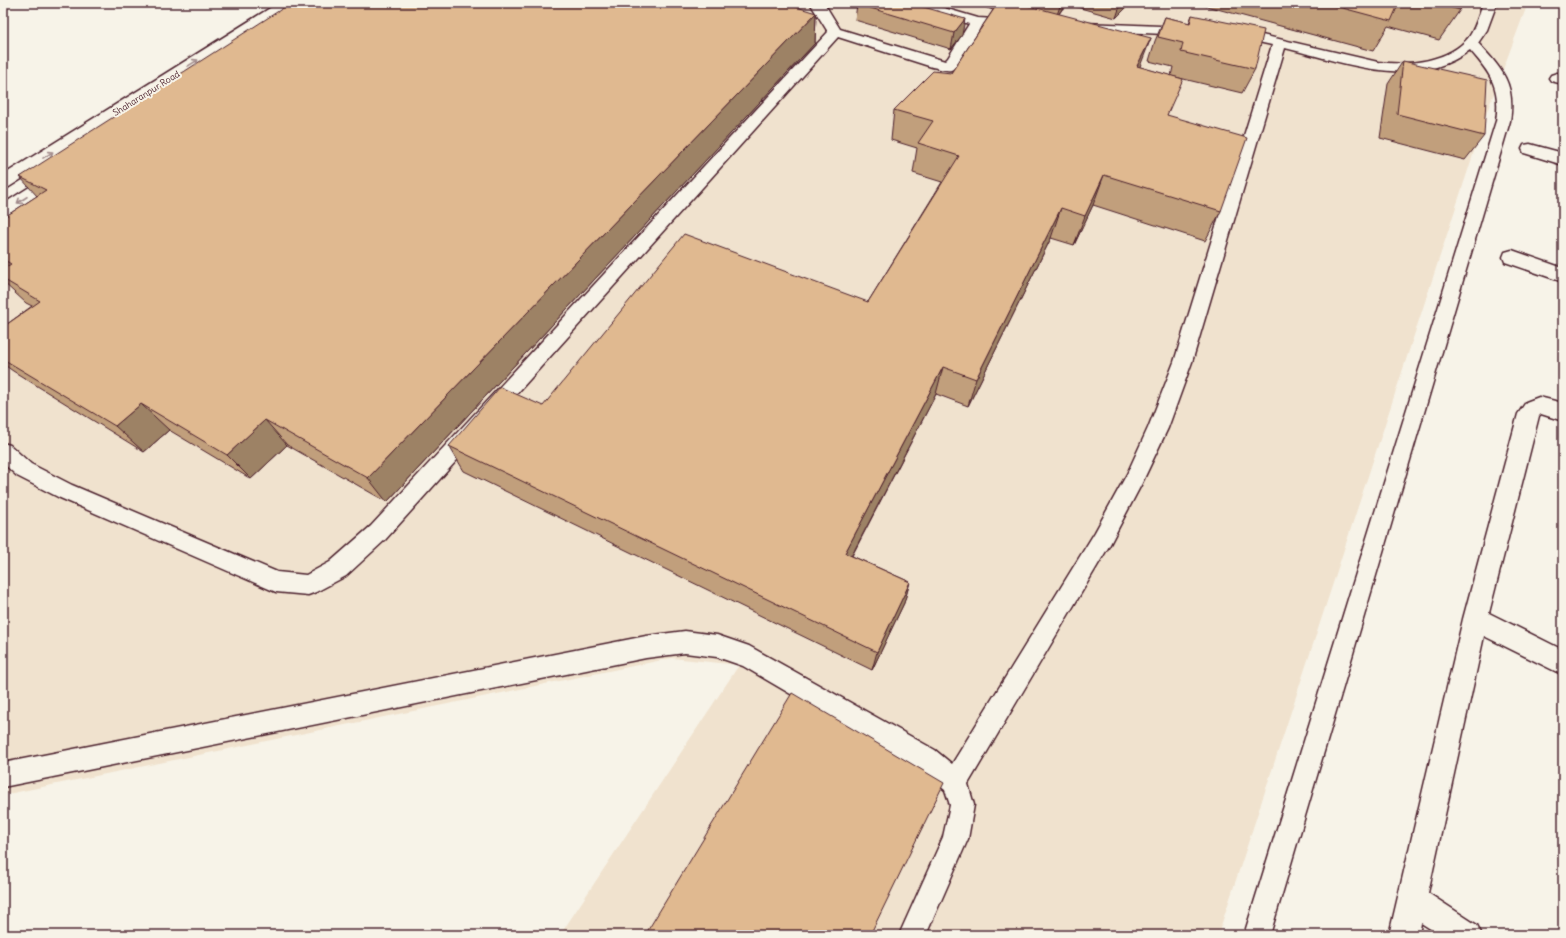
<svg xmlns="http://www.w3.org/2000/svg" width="1566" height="938" font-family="Delius,sans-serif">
<rect width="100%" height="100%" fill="#f7f3e8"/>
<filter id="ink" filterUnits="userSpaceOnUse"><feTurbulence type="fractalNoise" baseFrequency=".025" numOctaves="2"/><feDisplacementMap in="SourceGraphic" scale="8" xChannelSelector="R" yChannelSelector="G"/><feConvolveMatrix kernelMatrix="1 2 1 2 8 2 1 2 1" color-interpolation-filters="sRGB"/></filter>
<g filter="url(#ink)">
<!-- built -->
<path fill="#f0e2ce" d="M344,3H1528L1488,109L1218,935H560L739,665L672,658L3,795V231Z"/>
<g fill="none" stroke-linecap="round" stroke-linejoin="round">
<!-- service casing -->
<g stroke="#4a1f2b" stroke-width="3">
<path id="service" d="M810,3H824L840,29L945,61L948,58L969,24L908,6L906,3H927L978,18L1012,20L1017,21L1019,24L1017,27L1012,28L981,26C975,37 962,66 951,70C945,71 938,68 932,67L838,37L385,540L346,576L316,592L308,595L276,592L58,497L17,476L3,463V443L10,445L31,464L72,485L277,572L306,575L330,562L371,526L828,32Z
M1483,3H1497L1487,30L1478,43C1502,69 1516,84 1510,121L1270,935H1244L1496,121C1501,88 1491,74 1470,50C1415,92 1344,62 1285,48L1192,362L1168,428L1141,485L1109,546L968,784L974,805L968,839L926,935H899L943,837L950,805L945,790L917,768L743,666L717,657L685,653L646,658L3,787V763L646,636L685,631L717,635L749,646L935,750L952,764L1095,532L1127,474L1148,428L1174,362L1272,45L1231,36L1229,33L1231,30L1236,29L1378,62C1407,66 1449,62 1469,37C1476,27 1479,14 1483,3Z
M1084,23L1186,27L1191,28L1193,31L1191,34L1186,35L1079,30L1077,27L1079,24Z"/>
</g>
<!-- minor casing -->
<g stroke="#4a1f2b" stroke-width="3">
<path id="minor" d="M1557,73L1563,74V84L1551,81L1549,78L1551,75Z
M1530,144L1563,153V165L1524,153L1522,149L1524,145Z
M1512,250L1563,268V282L1505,262L1503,257L1505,252Z
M1539,397L1563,403V421L1541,414L1539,416L1489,613L1563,650V675L1484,636L1428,893L1477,925L1482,935H1440L1421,923L1419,935H1389L1463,619L1518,414L1526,402Z"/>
</g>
<!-- primary casing -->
<g stroke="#4a1f2b" stroke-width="3">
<path id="primary" d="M278,3H295L293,6L9,187L3,189V175Z
M59,170L65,172L68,176L65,180L9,216L3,218V204L53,172Z"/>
</g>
<!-- service -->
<use href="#service" fill="#f7f3e8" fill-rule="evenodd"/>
<!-- minor -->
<use href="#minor" fill="#f7f3e8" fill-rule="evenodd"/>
<!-- primary -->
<use href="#primary" fill="#f7f3e8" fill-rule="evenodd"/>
</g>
<!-- wall -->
<path fill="#c19f7c" stroke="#4a1f2b" d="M910,3L962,35L951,49L855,20L857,4Z
M972,3H1130L1127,7L1116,18L1066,4L1059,14L1140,67L1171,76L1173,67L1149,61L1155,41L1165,17L1189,23L1192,15L1255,69L1242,93L1171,76L1167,115L1221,211L1205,241L1093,205L1074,245L1051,238L968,406L936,394L852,556L910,582L904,603L872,670L464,471L449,446L543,406L868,302L942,182L913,173L917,148L891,140L894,110L951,73L993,10Z
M1195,3H1462L1460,10L1439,40L1388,26L1373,51Z
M816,13L815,43L387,502L287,445L251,479L169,430L144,452L13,371L3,364V327L32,306L26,303L3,282V218L37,196L20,177Z
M1403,61L1484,136L1465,160L1380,138L1388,84Z"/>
<!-- shaded-wall -->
<path fill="#9d8265" stroke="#4a1f2b" d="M1024,3H1029L1027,10L1020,18Z
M1061,3H1066L1056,18Z
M1121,3H1130L1127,7L1116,18Z
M816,13L815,43L387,502L368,478Z
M965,19L962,35L951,49L954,33Z
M1151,38L1139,69L1137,66Z
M1104,175L1093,205L1074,245L1085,216Z
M1061,208L1051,238L968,406L976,379Z
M943,367L936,394L842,574L845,553Z
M141,404L169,430L144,452L115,426Z
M265,420L287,445L251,479L227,455Z
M910,582L904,603L872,670L877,652Z"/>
<!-- building -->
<path fill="#e0b990" stroke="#4a1f2b" d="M291,3H784L816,13L368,478L265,420L227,455L141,404L115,426L3,359V327L40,301L3,279V269L11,264L3,259V218L46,190L20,177Z
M857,3H910L965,19L954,33L857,4Z
M998,3H1018L1151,38L1137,66L1183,79L1167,115L1247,138L1221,211L1104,175L1085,216L1061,208L976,379L943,367L845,553L910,582L877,652L449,446L500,387L543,406L684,234L868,302L959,156L918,143L933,121L894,110L933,71L951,73Z
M1324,3H1399L1391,21Z
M1434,3H1462L1460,10Z
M1192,15L1264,30L1255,69L1181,52L1183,43L1158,37L1165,17L1190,23Z
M1403,61L1487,80L1484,136L1397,114Z
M792,693L944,783L870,935H645Z"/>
<!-- one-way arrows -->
<defs><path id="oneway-shaft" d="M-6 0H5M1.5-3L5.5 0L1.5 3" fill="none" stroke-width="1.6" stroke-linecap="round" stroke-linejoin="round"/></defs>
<g stroke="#a0898a">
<use href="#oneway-shaft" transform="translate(193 63) rotate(-32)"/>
<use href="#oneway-shaft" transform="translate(48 155) rotate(-32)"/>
<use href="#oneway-shaft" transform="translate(22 200) rotate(147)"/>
</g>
</g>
<g text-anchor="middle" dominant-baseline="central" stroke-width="4" stroke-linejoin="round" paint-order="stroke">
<!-- far-street labels -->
<g font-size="9" fill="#4a1f2b" stroke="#f7f3e8">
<text transform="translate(146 93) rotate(-32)">Shaharanpur Road</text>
</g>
</g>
<!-- margin -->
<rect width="1566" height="938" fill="none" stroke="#f7f3e8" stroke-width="16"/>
<rect x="8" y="8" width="1550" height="922" fill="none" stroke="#4a1f2b" stroke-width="1.5" filter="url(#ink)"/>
</svg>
